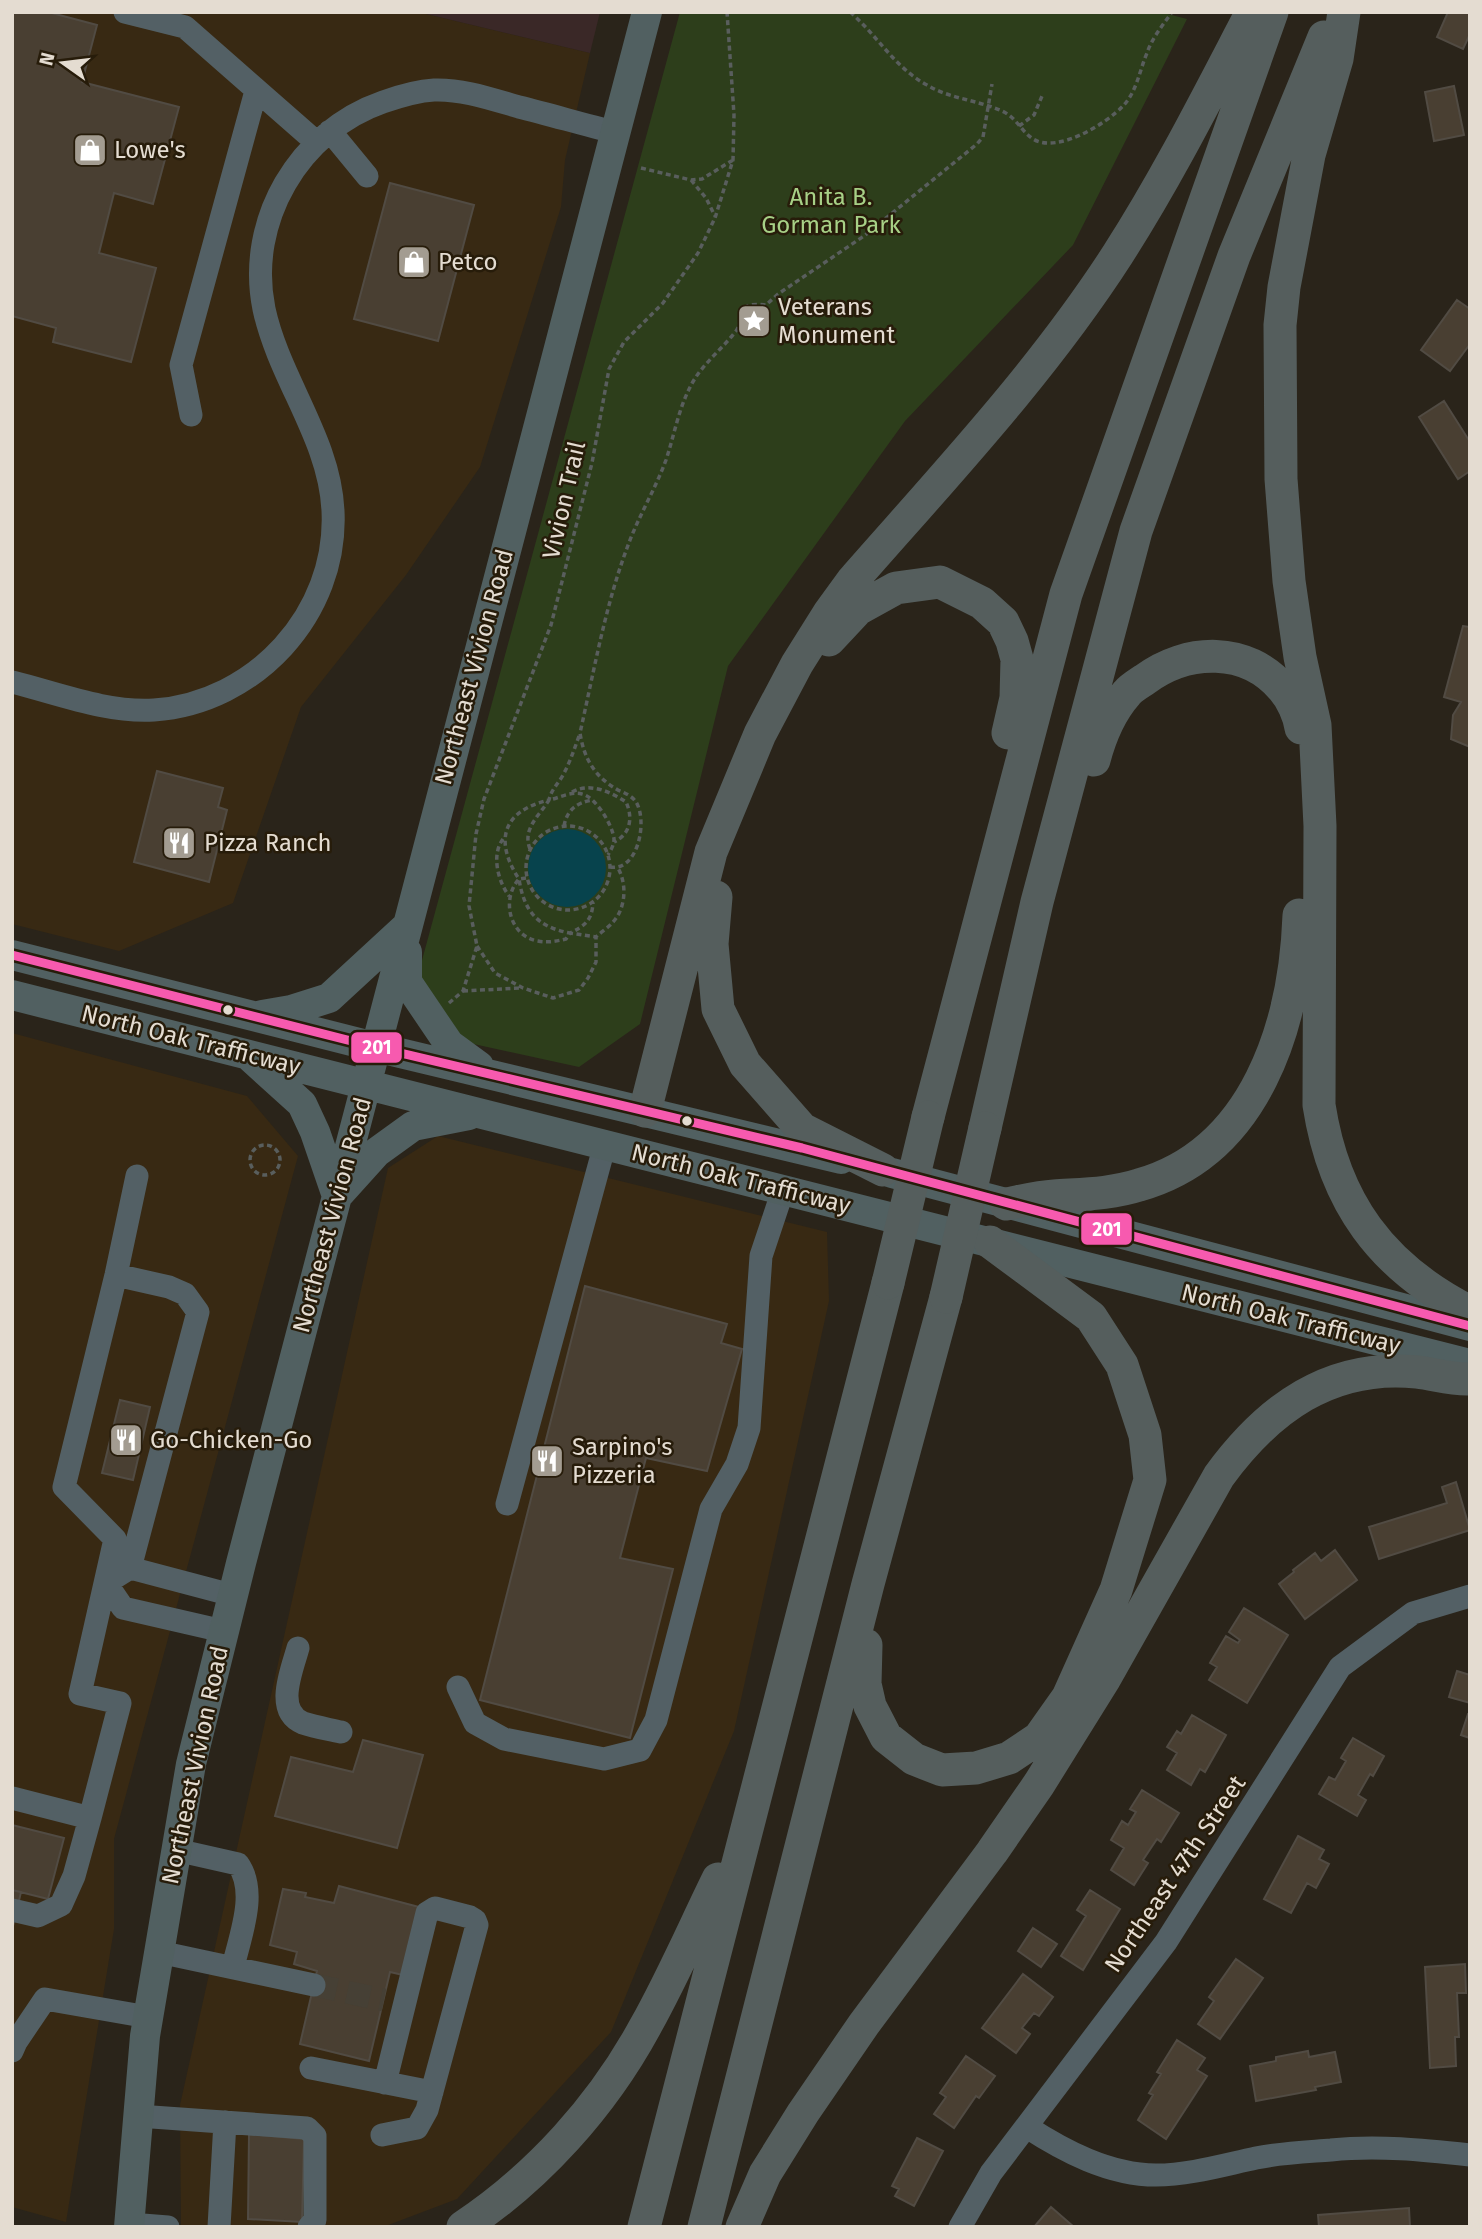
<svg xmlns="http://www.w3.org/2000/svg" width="1482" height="2239" font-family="'Fira Sans',sans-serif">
<rect width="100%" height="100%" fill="#2a241a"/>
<!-- built -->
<path fill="#382913" d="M12,12H418L590,53L565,160L561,207L480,467L406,575L301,707L233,903L119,951L12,924Z
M12,1033L247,1096L298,1156L114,1839V1929L66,2222L12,2207Z
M438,1136L827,1232L829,1301L734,1731L611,2032L457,2199L383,2227H181L180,2105L388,1168Z"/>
<!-- education -->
<path fill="#3a2827" d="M418,12H600L590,53Z"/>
<!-- green -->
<path fill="#2d3e1b" d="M680,12H1160L1187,19L1073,245L905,421L728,666L640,1024L579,1067L460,1041L415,986Z"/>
<!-- water -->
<path fill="#07434d" d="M528 868a39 39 0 1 1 78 0a39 39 0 1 1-78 0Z"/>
<!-- building -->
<path fill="#493f32" stroke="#514b43" stroke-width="2" d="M12,12H48L97,25L82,82L179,107L153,204L114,193L99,253L156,268L131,362L53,342L56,328L12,316Z
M1448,12H1470V34L1463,49L1437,37Z
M1454,86L1464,135L1434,141L1425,92Z
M390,183L474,205L438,341L354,319Z
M1457,300L1470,309V344L1450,371L1421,350Z
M1444,401L1470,442V471L1458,479L1419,417Z
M1463,626L1470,627V747L1451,739L1453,715L1461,702L1444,697Z
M157,771L223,788L218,807L227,810L209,882L134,862Z
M585,1286L727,1324L721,1343L742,1349L707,1471L646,1458L620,1558L673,1569L630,1738L480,1700Z
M120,1400L150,1407L133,1480L102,1473Z
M1456,1482L1470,1530L1379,1559L1369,1527L1447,1503L1442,1487Z
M1335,1550L1357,1580L1305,1619L1279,1584L1294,1572L1293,1570L1315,1553L1321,1561Z
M1244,1608L1288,1635L1247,1703L1209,1680L1217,1667L1210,1663L1226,1636L1238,1643L1240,1640L1229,1632Z
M1457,1671L1470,1675V1703L1449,1697Z
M1468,1714H1470V1738L1461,1735Z
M1192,1715L1226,1735L1205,1772L1200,1769L1191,1785L1167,1770L1177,1753L1167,1747L1177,1731L1181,1734Z
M1353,1738L1384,1756L1373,1776L1370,1774L1358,1795L1366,1800L1357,1816L1319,1794L1329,1777L1335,1780L1346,1761L1341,1758Z
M363,1740L423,1755L397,1848L275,1816L291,1757L353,1772Z
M1142,1790L1179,1813L1161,1842L1157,1839L1143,1860L1148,1863L1134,1885L1111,1870L1124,1848L1111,1840L1122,1821L1128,1825L1136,1812L1130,1809Z
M12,1825L64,1838L48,1899L12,1890Z
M1298,1836L1324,1850L1319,1859L1329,1864L1316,1888L1307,1883L1291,1913L1264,1899Z
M339,1886L419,1907L403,1975L390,1972L369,2061L300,2044L317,1971L294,1964L297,1952L270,1945L283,1889L306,1893L305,1897L334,1903Z
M12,1890L21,1892L13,1926H12Z
M1090,1890L1120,1909L1083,1970L1061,1956L1086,1916L1077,1910Z
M1033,1928L1057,1944L1041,1967L1018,1951Z
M1236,1959L1263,1978L1220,2039L1198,2024L1214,2001L1209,1997Z
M1465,1964L1466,1993H1457L1459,2037H1455L1456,2066L1430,2068L1425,1967Z
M1023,1974L1053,1997L1039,2016L1034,2013L1022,2028L1030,2034L1016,2053L982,2028Z
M1177,2040L1205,2058L1197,2070L1207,2076L1166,2139L1138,2120L1153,2095L1149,2093L1161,2074L1157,2072Z
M1308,2051L1309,2057L1335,2052L1341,2082L1315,2087L1316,2090L1256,2101L1250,2066L1276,2061V2057Z
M966,2056L995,2076L979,2098L976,2096L954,2128L934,2114L946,2097L940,2093Z
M249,2134L304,2139L302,2222L248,2219Z
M917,2138L943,2151L914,2206L895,2196L899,2189L892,2186Z
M1051,2207L1074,2227H1034Z
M1409,2208L1410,2227H1319L1318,2215Z"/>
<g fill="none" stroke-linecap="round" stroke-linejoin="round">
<!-- minor-tunnel -->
<path stroke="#464035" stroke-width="23" stroke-dasharray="23 11" stroke-linecap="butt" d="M314,1985L384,2000"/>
<!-- path -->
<path stroke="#595e5d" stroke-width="3.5" stroke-dasharray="5 3.5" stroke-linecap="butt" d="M850,12C877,35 895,68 927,85C950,99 978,100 1002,111C1017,118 1020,130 1033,139C1057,154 1106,124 1123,106C1137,91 1139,72 1147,53C1152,38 1163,25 1172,12
M1019,126L1034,115L1042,96
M641,168L691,180L702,179L733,160
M691,180L706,198L715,216
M579,736C574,750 570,762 563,775C558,784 551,790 549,800C502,811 494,841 519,879C501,899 509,936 538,941C548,943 557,941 566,939L570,933L596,937C601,932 609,927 613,922C626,908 627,884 618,868
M572,792C590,782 611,792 626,802C633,817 631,834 614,842
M526 868a42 42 0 1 1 84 0a42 42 0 1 1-84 0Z
M564,826C567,810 576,803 592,800
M503,839C491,855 498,881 509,896
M530,849C522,829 539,816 549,800C559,798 571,791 582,794C596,797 613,826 614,839C614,845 611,850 608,855
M610,867C638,872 648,821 636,802C632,796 625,793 618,790C595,777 584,759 580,733C594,671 605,607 627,548C638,517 655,490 666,460C675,433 679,405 694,380C705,362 723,348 736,331C746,318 732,301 766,305L778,294L864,236L977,144L983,137L992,84
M526,878L519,879C524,911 537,927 570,933C585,926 592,920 593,903
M477,946L495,973L523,988L553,998L579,990L588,978L596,962V938
M463,991L521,988
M449,1003L463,991L477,946L469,906L476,834L484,799L551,625L592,463L609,369L624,342L663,303L698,253L715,218L733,160L734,115L727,12
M250 1160a15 15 0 1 1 30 0a15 15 0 1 1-30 0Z"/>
<!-- minor -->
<path stroke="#536065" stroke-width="23" d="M125,12L185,27L316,142
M330,131L367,176
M191,415L181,365L256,91
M12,682C57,693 107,713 154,710C255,703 338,614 333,511C330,439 279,379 264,309C246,221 299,131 383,102C400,96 416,91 434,90C463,89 491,99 519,107C551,115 582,124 614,132
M116,1275L169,1287L185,1294L198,1312L130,1568
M507,1504L605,1144
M223,1631L123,1608L106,1583L130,1568L232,1595
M298,1648C292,1670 274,1711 303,1723C315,1727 328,1729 341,1732
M458,1687L475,1723L504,1739L604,1759L640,1750L656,1720L711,1509L737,1464L749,1428L761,1256L783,1190
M12,1798L90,1818L120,1703L80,1694L115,1539L64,1487L116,1275L137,1176
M176,1850L238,1864C258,1892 240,1936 233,1967
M12,1910L38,1916L61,1905L74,1876L90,1818
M159,1952L314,1985
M12,2051L16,2042L45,1999L148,2017
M311,2068L432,2092
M138,2116L307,2128L315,2136V2220L309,2227
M1027,2127C1064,2151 1109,2175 1156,2175C1189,2175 1223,2165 1256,2158C1280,2153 1306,2152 1331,2150C1377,2145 1424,2150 1470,2155
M382,2135L417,2128L427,2110L477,1925L475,1920L470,1917L435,1908L427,1913L385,2083
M130,2224L168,2227
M219,2227L225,2122
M960,2227L991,2173L1166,1942L1340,1667L1413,1613L1470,1596"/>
<!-- major -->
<path stroke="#516061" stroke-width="30" d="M407,952V982L449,1044L479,1066
M12,955L375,1047L841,1159
M12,995L1470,1364
M262,1015L291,1010L329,998L406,927
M249,1056L302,1104L315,1132L337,1196
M892,1173L1470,1326
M340,1193L377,1152L413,1126L469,1115
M129,2227L145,2036L191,1764L241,1563L647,12"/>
<!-- highway -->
<path stroke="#555e5d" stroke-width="33" d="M1344,12L1337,59L1309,155L1284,287L1280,325L1281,479L1289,581L1300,657L1315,725L1320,826L1319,1105C1334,1202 1381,1267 1470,1312
M829,640L858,609L896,588L940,582L982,603L1003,622L1012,641L1017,659L1016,698L1008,733
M1094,760C1100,737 1111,711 1127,693C1131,688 1138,684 1144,680C1187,648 1247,646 1283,689C1292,699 1299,715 1301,728
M716,897L712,944L718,1009L745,1064L802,1129L883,1170
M645,1111L711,852L760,734L797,664L829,613L853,580C945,475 1042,372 1118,254C1168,176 1209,94 1252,12
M928,1117L1066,594L1272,12
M985,1128L1037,902L1136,531L1234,256L1324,37
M1006,1204C1022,1201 1038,1197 1054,1196C1082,1194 1111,1194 1139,1185C1256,1152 1295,1025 1299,915
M866,1645L865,1684L870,1706L886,1737L914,1759L942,1770L976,1768L1009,1758L1039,1738L1068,1697L1116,1590L1150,1480L1145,1435L1122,1365L1091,1317L990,1242
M463,2227C538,2177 602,2106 645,2027C672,1979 694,1928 718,1879
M644,2227L888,1283
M704,2227L868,1584L946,1297
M742,2227L765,2174L803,2113L864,2024L992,1852L1039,1784L1105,1678L1219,1476C1268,1409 1330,1363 1417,1372C1435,1374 1451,1380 1470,1379"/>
<!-- highway-bridge -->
<path stroke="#555e5d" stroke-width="33" d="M888,1283L928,1117
M946,1297L985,1128"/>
<!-- bus-1 casing -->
<g stroke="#271c0a" stroke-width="14">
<path id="bus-1" d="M12,955L375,1047L802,1148L1470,1326"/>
</g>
<!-- bus-1 -->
<use href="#bus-1" stroke="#f75aaf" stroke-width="9"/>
</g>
<!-- icons -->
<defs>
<g id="shop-square" transform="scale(1.75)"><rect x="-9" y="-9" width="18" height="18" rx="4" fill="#a39c91" stroke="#271c0a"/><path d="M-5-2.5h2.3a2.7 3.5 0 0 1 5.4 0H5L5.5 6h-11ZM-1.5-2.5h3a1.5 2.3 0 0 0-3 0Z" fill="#fff"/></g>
<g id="sight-square" transform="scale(1.75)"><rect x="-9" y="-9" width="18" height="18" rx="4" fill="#a39c91" stroke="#271c0a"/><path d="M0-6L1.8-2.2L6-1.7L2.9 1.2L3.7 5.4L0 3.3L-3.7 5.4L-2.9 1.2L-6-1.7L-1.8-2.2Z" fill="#fff"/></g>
<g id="restaurant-square" transform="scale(1.75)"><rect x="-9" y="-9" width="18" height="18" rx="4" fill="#a39c91" stroke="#271c0a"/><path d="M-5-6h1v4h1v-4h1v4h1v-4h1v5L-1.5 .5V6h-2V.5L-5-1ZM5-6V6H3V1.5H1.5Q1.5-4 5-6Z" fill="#fff"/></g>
</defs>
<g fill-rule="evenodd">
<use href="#shop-square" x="90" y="150"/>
<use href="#shop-square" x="414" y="262"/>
<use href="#sight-square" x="754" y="321"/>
<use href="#restaurant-square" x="179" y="843"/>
<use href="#restaurant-square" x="126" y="1440"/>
<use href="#restaurant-square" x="547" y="1461"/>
</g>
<!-- markers -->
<g fill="#e4dcd1" stroke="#271c0a" stroke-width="2.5">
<circle cx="228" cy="1010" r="6"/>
<circle cx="687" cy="1121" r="6"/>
</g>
<g text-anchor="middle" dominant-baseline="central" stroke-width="5" stroke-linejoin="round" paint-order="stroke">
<!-- poi labels -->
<g font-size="24" fill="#e4dcd1" stroke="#271c0a" text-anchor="start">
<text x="114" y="150">Lowe's</text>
<text x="438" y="262">Petco</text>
<text x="778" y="307">Veterans<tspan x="778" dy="28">Monument</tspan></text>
<text x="204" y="843">Pizza Ranch</text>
<text x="150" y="1440">Go-Chicken-Go</text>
<text x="572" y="1447">Sarpino's<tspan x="572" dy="28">Pizzeria</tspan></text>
</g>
<!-- park labels -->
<g font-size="24" fill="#a7d086" stroke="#271c0a">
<text x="831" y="197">Anita B.<tspan x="831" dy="28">Gorman Park</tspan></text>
</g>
<!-- street labels -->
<g font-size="24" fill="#e4dcd1" stroke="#271c0a">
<text transform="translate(564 500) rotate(-77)">Vivion Trail</text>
<text transform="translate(474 667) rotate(-75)">Northeast Vivion Road</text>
<text transform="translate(191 1040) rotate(14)">North Oak Trafficway</text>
<text transform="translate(741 1179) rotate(14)">North Oak Trafficway</text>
<text transform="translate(332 1215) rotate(-75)">Northeast Vivion Road</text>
<text transform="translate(1291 1319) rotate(14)">North Oak Trafficway</text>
<text transform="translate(195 1765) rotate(-78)">Northeast Vivion Road</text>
<text transform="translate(1175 1874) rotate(-56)">Northeast 47th Street</text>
</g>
</g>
<g stroke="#271c0a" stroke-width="2.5">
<rect x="350" y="1031" width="53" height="33" rx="7" fill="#f75aaf"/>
<rect x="1080" y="1212" width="53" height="34" rx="7" fill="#f75aaf"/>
</g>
<g font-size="19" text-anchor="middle" font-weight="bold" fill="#fff">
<text x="377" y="1054">201</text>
<text x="1107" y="1236">201</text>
</g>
<!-- border -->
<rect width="1482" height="2239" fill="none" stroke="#e4dcd1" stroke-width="28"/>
<!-- north arrow -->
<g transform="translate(63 63) rotate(284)" stroke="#271c0a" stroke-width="5" paint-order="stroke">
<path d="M0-5L12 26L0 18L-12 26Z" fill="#e4dcd1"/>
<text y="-10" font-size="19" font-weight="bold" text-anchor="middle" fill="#e4dcd1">N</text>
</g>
</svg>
